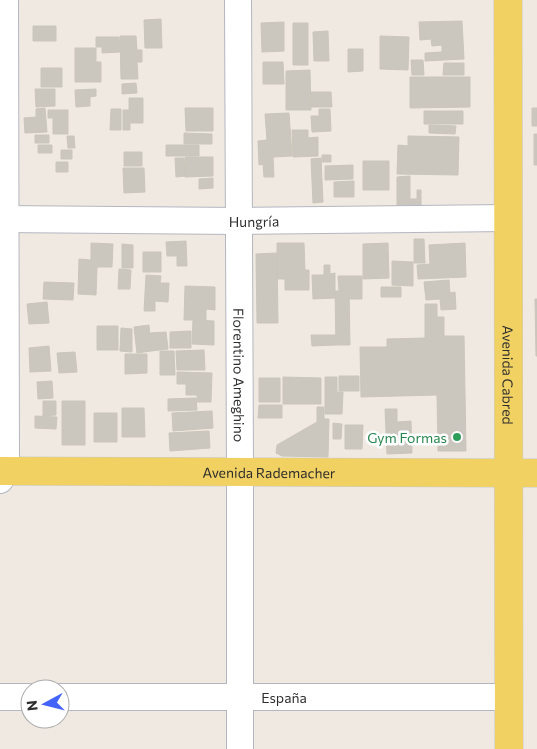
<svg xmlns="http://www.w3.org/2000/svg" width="537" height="749" font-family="Commissioner,sans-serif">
<rect width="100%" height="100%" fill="#efe9e1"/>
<!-- building -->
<path fill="#cbc7bf" stroke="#cbc5ba" d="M161,19L162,48H145L144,20Z
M462,21L464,59L425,61V53L442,52V45L432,46L431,39L420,40L419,22Z
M284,22V51L262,52L261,23Z
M293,23H308V65H293Z
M33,26H56V41H33Z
M328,31L329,61H314L313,32Z
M120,36H136L137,50H142V62H137L138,79H121Z
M380,36L409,37L408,70L380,69Z
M96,37H119L120,52L102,53V47H96Z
M75,48H96V62H101V82H75Z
M348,49H363V71L348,72Z
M411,60H423L424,75H412Z
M263,62H283L284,84H263Z
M444,63H464V75H443Z
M41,68H62V87H41Z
M310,70L311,110H286V71Z
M410,77H470V107L410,108Z
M136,83L137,93L122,94V84Z
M35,89H55V106L36,107Z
M96,89V96L90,97V106L76,107L75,90Z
M311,92H331L332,107H311Z
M129,98H143V123H130V130H123V110H129Z
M45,108L47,132L25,133L24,118L36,117V109Z
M185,108H213V131H186Z
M532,108H537V126H532Z
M111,109H121V130H110Z
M319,109H330L331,131L312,132L311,116H319Z
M48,110H68V134H53V118H48Z
M424,111H463V124H424Z
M289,113L292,156L273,157L274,177H264L263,164L259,165L258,141L267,140L265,114Z
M429,125L456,126L455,134L429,133Z
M292,130H308V138L318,137V156L293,157Z
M184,133L212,134V144H184Z
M534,134H537V165H534Z
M35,135H49V143H35Z
M67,136H74L75,148H68Z
M408,136L459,137L458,175L397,174L398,145L408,146Z
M38,145H52V153H38Z
M166,145H199V156H166Z
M61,150H72V159H61Z
M124,152H142V166H124Z
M322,155H331V162H322Z
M185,157H213V176L185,177Z
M175,158H184L185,176L176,177Z
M321,158L323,202L313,203L311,159Z
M363,161H389V190H363Z
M56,162H68V172H56Z
M353,165V179L325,180V166Z
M123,168H144L145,192L124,193Z
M410,176V199H417V190H421V205H397V177Z
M213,178V188L199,189V179Z
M354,181V197H334V182Z
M414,239H424L425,263H414Z
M186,241L187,266H177V256H167L166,242Z
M91,243L113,244L112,267H97L96,295L78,294L79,259L91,260Z
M277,243H304L305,270H309V290H285V279H277Z
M388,243L389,278L363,279V244Z
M465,243L466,277L418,279L417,265L430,264L429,245Z
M122,244L133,245V268H122Z
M143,252H161V272H143Z
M277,253L278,323H257L256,254Z
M392,261L413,262V286L392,285Z
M324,265H330V274L335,273V298L313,299L312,275H324Z
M119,269L131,270L130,289H118Z
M146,275L161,276L160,283H169L168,302L155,301V311H144Z
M338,276H362V299H349V291H339Z
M449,280L450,293L455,292L456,309L441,310L440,299L426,300L424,282Z
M44,282L74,283L73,300L43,299Z
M185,286L215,287V310L206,309V320H184Z
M381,287H401V297H381Z
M335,291H349L350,345H336Z
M535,299H537V356H536Z
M47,302L49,323L29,324L27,304Z
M425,304H437V317H444V336H464L466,451H438L437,395L361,397L360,347H387V339L425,338Z
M193,320L214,321V345L192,344Z
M149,325L151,351L137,353L134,327Z
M97,326H118V350H97Z
M121,328L132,329V352L120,351Z
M191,331V348H170V332Z
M166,332L168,349L151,351L150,333Z
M311,335H336V345L312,346Z
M49,346L51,371L30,372L29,348Z
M204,350L205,370H177L176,351Z
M160,351H174L175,375H160Z
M75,352L77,372L59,373L57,353Z
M125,354H147V373L125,374Z
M177,372L212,373L211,402H197V395H186V384H177Z
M339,376H359V391H339Z
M283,377L321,378V404H283Z
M325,377H337V392H343L342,414H325Z
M259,378H280V402H259Z
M52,381L53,398L38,399L37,382Z
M196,398L197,410L168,411V399Z
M43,401H56V415L43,416Z
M62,401H85V445H62Z
M259,405H282V418H258Z
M317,407H324V419H329L328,457L282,456L276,453L277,445L317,422Z
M122,408H144L145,437H122Z
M385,409H397V422L411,421L412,453L387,454Z
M212,411L213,428L173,431L172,413Z
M94,413H117V442H94Z
M35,416L57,417L56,429L35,428Z
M333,423L342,424L341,439H333Z
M345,425H363L362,449H345Z
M209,431L210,448L170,451L169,433Z"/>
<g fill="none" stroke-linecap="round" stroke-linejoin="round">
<!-- minor casing -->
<g stroke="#b4b7c1" stroke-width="28">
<g id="minor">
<path id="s1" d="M238,0L240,472V749"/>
<path id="s2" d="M0,219L239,221L508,218"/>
<path d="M0,480L6,471L5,0"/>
<path d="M0,697H30"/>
<path id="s3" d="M60,697H509"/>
</g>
</g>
<!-- major casing -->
<g stroke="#c9c9c9" stroke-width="29">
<g id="major">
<path id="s4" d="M508,0L509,749"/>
<path id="s5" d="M0,471L537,473"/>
</g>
</g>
<!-- minor -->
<use href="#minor" stroke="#fff" stroke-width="26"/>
<!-- major -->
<use href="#major" stroke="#f2d163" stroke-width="28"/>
</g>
<!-- markers -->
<circle fill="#2e9e5b" stroke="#fff" stroke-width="2" cx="457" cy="437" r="5"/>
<g text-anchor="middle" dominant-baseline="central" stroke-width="5" stroke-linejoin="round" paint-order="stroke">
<!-- street labels -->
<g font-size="14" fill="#2e2e2e" stroke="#fff">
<text stroke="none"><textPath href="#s2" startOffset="254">Hungría</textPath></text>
<text stroke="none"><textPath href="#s1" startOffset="375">Florentino Ameghino</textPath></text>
<text stroke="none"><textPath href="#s4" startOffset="375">Avenida Cabred</textPath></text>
<text stroke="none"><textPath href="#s5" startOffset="269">Avenida Rademacher</textPath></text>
<text stroke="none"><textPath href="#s3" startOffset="224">España</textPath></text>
</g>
<!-- leisure labels -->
<g font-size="14" fill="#27864d" stroke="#fff" text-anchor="end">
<text x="447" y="437">Gym Formas</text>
</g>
</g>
<!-- north arrow -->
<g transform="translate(45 704) rotate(263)"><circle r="24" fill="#ffffff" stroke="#ababab"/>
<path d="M0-4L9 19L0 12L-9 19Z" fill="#4264fb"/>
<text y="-8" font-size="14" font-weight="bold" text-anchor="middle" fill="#2e2e2e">N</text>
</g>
</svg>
